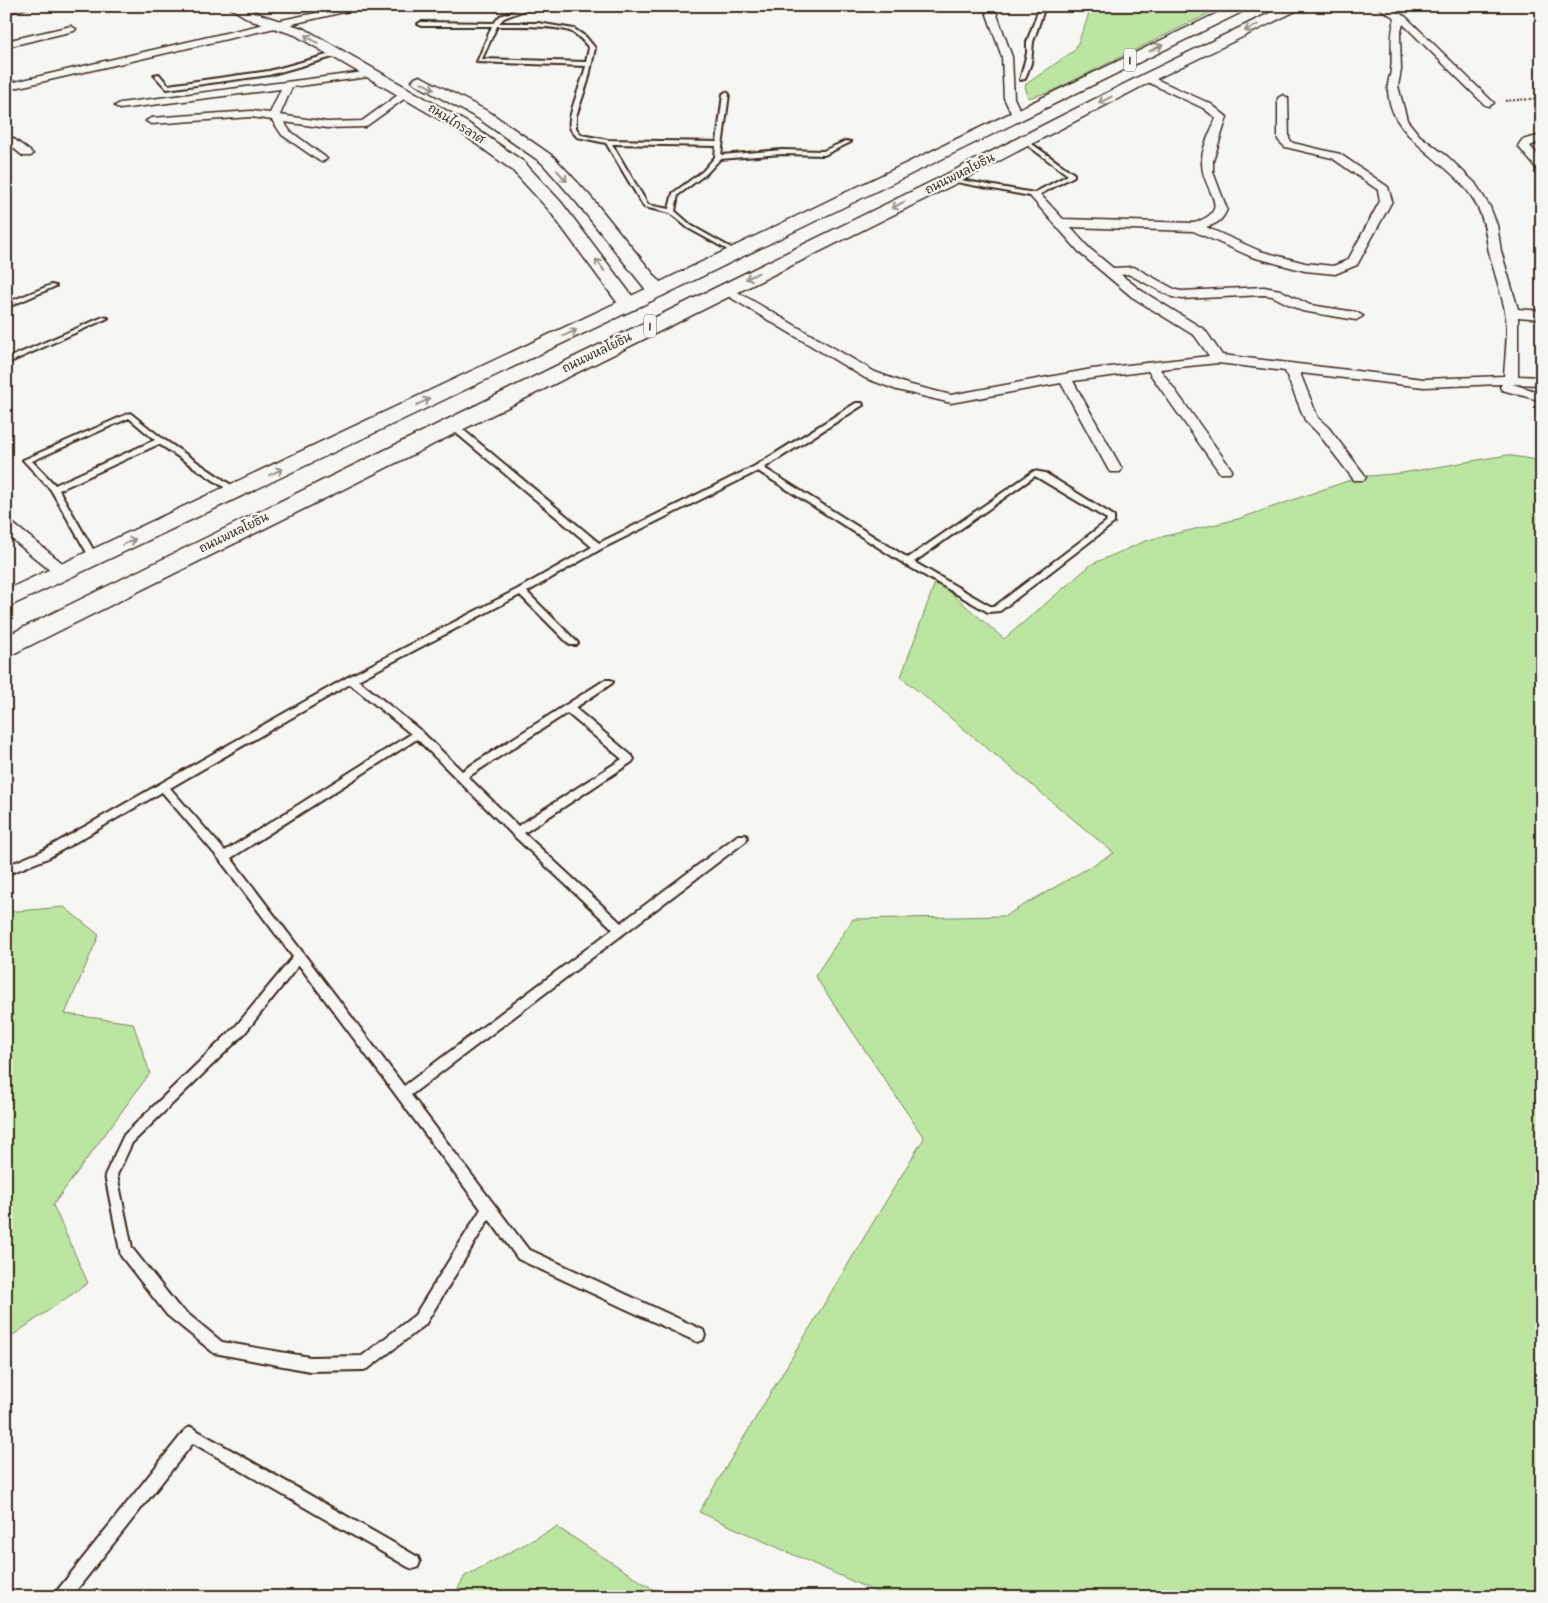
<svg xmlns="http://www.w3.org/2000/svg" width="1548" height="1603" font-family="'Architects Daughter','Playpen Sans Thai',sans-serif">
<rect width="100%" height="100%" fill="#f6f6f2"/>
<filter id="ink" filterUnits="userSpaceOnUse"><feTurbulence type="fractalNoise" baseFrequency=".02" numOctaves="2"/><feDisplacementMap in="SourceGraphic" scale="10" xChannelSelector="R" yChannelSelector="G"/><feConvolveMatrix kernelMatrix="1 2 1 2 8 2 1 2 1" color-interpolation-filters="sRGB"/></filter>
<g filter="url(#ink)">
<!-- green -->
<path fill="#bce5a1" stroke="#7c8860" d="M1090,6H1224L1050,92L1028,98L1025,85L1075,50L1087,20Z
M1507,455L1542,461V1597H887L699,1512L924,1138L815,976L853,919L1005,916L1114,853L901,677L936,580L1004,639L1092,564L1148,540L1238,519L1359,477L1402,473Z
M64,907L99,935L65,1014L133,1023L150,1073L53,1205L88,1283L6,1340V912Z
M557,1527L665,1597H453L465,1576Z"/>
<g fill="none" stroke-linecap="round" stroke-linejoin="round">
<!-- service casing -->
<g stroke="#3b2a1e" stroke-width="4">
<path id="service" d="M527,6H535L504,18L499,23H538L574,29L586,37L595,48L588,81L576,116V128L581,135L608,140L717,142L723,94L726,92L729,94L721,155L782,150L823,151L846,141L851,142L824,155L782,154L720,159L707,173L678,195L675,211L692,226L740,253L735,254L688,228L670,213L644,207L606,143L577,137C575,134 571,131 570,127C567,116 583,80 586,66L477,62L492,26H421L418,24L421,22L494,23L500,16ZM497,26C515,26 557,25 572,32C579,36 584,42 589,48L586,62L482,59ZM612,144L716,146L715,157L703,171L673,193L669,209L648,205Z
M1040,6H1045L1033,42L1031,63L1025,79L1020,80L1027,53V42Z
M338,52L340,53V55L269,75L167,89L154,75L159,74L168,85L269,71Z
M1025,139L1074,174V176L1035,197L946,180L949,178L1034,193L1068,175L1023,142V140Z
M51,285L56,286L6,308V303Z
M103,317L108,318L6,364V359Z
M856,403H862L863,405L764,468L908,558L1034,471L1045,473L1114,516V523L1000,611L988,612L908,566L904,565L903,563L758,471L601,549L527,592L578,643L576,645H570L520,595L358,680L421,731L462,771L605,680H611L613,682L611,684L575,708L632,756L634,759L632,762L524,833L621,923L738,835H746L747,838L746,841L411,1095L528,1249L703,1330L705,1335L703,1340L698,1342L693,1340L518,1259L489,1219L425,1325L369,1368L364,1370L310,1371L214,1353L167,1315L121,1256L105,1175L124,1135L236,1026L293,957L220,860L162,792L48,858L6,875V866L40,852L348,677L518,589L592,547L449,427V423H455L599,543L755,466ZM1035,476L1107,519L1106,522L995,606H990L914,562ZM350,684L411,734L225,851L170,788ZM567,713L622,759L518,826L468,777ZM417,739L513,835L613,929L404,1086L231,858ZM299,965L481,1209L415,1315L362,1356L310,1357L222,1342L177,1305L132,1248L117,1175L132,1143L244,1034Z
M130,413L163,439L240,491L236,494L233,493L159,444L59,490L98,558L94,561L90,558L51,490L23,460ZM129,418L155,440L55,485L32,461Z
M191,1427L418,1557L420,1562L418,1567L413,1569L408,1567L193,1443L71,1597H54L56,1592L186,1429Z"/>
</g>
<!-- minor casing -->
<g stroke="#3b2a1e" stroke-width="3">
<path id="minor" d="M14,6H32L6,14V8Z
M350,6H370L6,90V84L277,21Z
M984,6H994L1012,57L1014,98L1022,115L1021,117H1013L1004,98L1002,57Z
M1376,6H1388L1406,17L1494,103L1489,106L1485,105L1403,24L1400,35L1401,70L1398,86L1407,120L1419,135L1448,157L1475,183L1490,207L1497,225L1501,251L1518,309L1542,311V319L1518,317V376L1542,377V385L1512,384L1542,393V401L1502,390L1500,387L1502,384L1424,387L1300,373L1318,418L1328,427L1364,474L1366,477L1364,480H1354L1318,433L1305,420L1285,371L1218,363L1160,369L1232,470L1230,473H1220L1148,371L1073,381L1122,469L1120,472H1110L1108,469L1061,383L951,403L897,390L865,378L718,290L724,286L729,287L875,372L907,384L951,395L1092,369L1209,356L1195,336L1132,297L1081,254L1029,195L1035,192L1039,193L1063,219L1194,223C1235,209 1202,192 1202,163C1201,148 1211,132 1216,118L1203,108L1143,80L1142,78L1143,76L1147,75L1211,104L1227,117L1213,161V172L1227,209C1223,220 1217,224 1206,227L1260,251L1305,263L1333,266L1348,260L1380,201L1378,190L1332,158L1285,147L1278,140V98L1283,95L1288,98L1289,139L1293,143L1340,154L1388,187L1392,201L1357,265L1335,274L1305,271L1252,257L1193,231L1070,227L1089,248L1113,268L1134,267L1176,290L1182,291L1264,287L1280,290L1310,305L1356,312L1363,316L1356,320L1302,311L1272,296L1264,295L1182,299L1172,297L1128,274L1121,275L1142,291L1205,330L1222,355L1424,379L1504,376C1505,357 1509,330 1505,311C1501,291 1494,272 1489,252C1486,237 1485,222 1478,208C1457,160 1387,143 1388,86C1388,81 1390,76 1391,71C1393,51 1389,40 1395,18Z
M71,26L76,29L74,31L6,47V41Z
M372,71L377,74L376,76L292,87L280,115L327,122L362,121L402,92H410L411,94L365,127L327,128L284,122L290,131L325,157L327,159L321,162L282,135L272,120L251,117L151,124L146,121L151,118L251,111L270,113L281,89L120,109L115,106L120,103Z
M6,133L31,152L33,154L31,156H23L6,142Z
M1542,135V141L1530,146L1542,160V171L1538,170L1518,146L1522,140Z
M6,521L11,522L70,569L72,573L70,577L64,578L58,577L6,534Z"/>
</g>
<!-- secondary casing -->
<g stroke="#3b2a1e" stroke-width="3">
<path id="secondary" d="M227,6H245L262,15L305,29L468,123L524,162L561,202L636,301L638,305L636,309L629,311L622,309L549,210L512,170L456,129L295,35L252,21Z
M420,76L491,113L554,157L590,196L664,287L666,291L664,295L657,297L650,295L578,204L542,163L479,119L415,84L412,81L415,78Z"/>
</g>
<!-- primary casing -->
<g stroke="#3b2a1e" stroke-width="3">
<path id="primary" d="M1232,6H1250L1248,9L664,295L6,608V590L650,287Z
M1284,6H1302L1300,9L1152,81L955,184L15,653L6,656V636L943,176L1142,75Z"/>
</g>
<!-- path -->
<path stroke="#3b2a1e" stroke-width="2" stroke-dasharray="2 2" stroke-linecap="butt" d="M1505,101L1542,98"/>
<!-- service -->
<use href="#service" fill="#f6f6f2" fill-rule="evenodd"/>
<!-- minor -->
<use href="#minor" fill="#f6f6f2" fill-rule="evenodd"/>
<!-- secondary -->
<use href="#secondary" fill="#f6f6f2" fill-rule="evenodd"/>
<!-- primary -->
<use href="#primary" fill="#f6f6f2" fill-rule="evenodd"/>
</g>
<!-- one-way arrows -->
<defs><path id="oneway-shaft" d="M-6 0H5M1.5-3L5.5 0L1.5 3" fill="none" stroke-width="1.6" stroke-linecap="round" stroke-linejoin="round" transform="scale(1.25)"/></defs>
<g stroke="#989088">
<use href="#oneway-shaft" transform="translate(1251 28) rotate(154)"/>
<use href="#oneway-shaft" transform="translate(311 39) rotate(-149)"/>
<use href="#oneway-shaft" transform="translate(1156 48) rotate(-26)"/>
<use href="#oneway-shaft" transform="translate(428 86) rotate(28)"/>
<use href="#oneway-shaft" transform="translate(1105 100) rotate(153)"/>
<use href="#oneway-shaft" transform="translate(562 176) rotate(48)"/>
<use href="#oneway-shaft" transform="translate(898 205) rotate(154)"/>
<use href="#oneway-shaft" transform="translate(600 265) rotate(-126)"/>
<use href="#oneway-shaft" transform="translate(752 276) rotate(154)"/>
<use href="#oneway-shaft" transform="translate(570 333) rotate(-25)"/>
<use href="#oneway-shaft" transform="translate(423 402) rotate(-25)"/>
<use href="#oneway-shaft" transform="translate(276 472) rotate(-25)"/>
<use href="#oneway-shaft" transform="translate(129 542) rotate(-25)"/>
</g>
</g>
<g text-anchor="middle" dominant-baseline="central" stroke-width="4.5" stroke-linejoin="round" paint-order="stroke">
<!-- far-street labels -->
<g font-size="12" fill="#3b2a1e" stroke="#f6f6f2">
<text transform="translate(456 124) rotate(32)">ถนนไกรลาศ</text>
<text transform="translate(960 174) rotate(-27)">ถนนพหลโยธิน</text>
<text transform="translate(597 353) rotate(-26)">ถนนพหลโยธิน</text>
<text transform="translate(234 533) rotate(-26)">ถนนพหลโยธิน</text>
</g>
<!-- shield labels -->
<g fill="#f6f6f2" stroke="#73675e" stroke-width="1">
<rect x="1124" y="48.5" width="12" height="23" rx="4"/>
<rect x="644" y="314.5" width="12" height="23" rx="4"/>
</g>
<g font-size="14" font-weight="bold" fill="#3b2a1e">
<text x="1130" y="60">1</text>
<text x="650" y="326">1</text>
</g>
</g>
<!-- margin -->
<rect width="1548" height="1603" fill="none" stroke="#f6f6f2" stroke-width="25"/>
<rect x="12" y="12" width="1523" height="1578" fill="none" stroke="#3b2a1e" stroke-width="2" filter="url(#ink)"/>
</svg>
